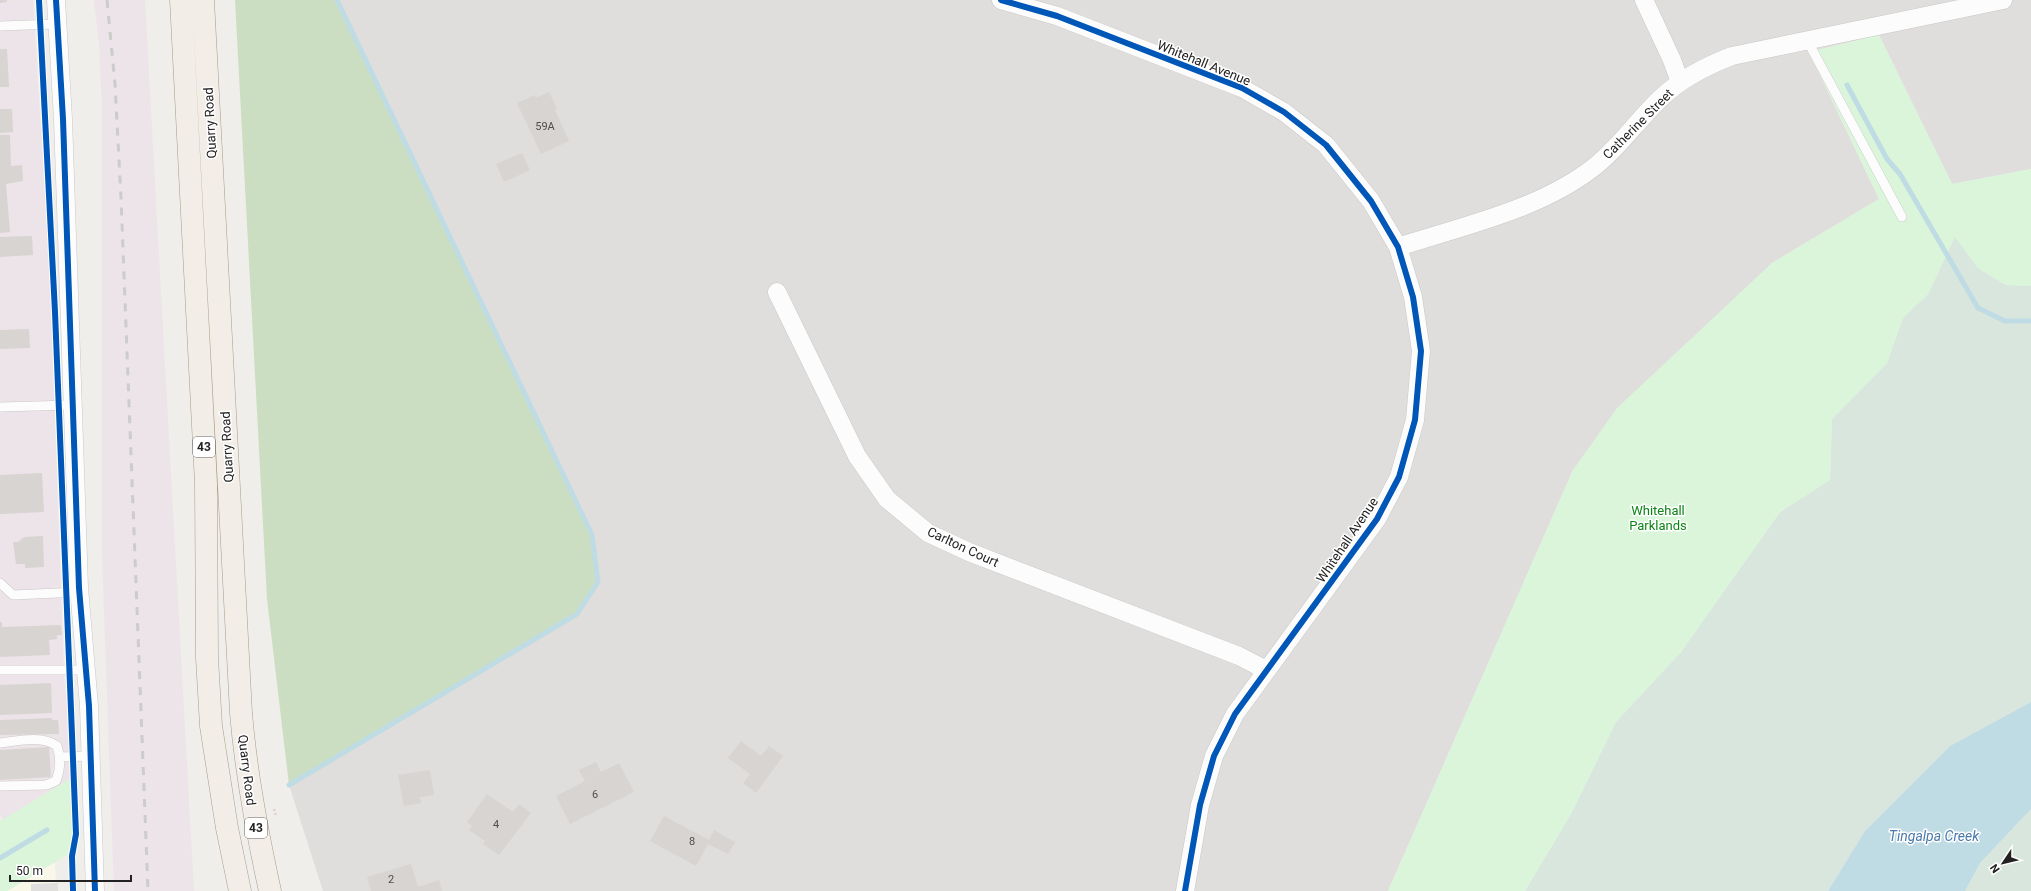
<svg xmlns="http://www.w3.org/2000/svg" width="2031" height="891" font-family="Roboto,sans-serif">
<rect width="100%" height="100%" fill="#f0eeeb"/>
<!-- residential -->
<path fill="#dfdedc" d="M337,0H2031V169L1952,184L1879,35L1809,52L1879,199L1772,263L1573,470L1388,891H323L289,785L577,614L591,535Z"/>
<!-- industrial -->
<path fill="#ede4e9" d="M0,0H33L50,279L64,673L73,777L3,820L0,815Z
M94,0H145L194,891H114L102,558V107L99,45Z"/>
<!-- education -->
<path fill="#f8f7e8" d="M55,862L56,891H7Z"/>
<!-- forest -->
<path fill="#cbdec1" d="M235,0H337L592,535L598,582L577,614L289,785L267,599Z"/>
<!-- wetland -->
<path fill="#d9e6de" d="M1955,236L1978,268L2006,285L2031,286V702L1950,746L1865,831L1828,891H1525L1571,814L1616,722L1681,652L1780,512L1830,480L1832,419L1887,363L1903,318L1928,294Z
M2031,809V891H1965L1980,863Z"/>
<!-- park -->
<path fill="#daf5da" d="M1879,35L1952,184L2031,169V286L2006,285L1978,268L1955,237L1928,294L1903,318L1887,363L1832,419L1830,480L1780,512L1681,652L1616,722L1571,814L1525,891H1388L1573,470L1617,408L1772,263L1879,199L1809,52Z
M73,777L75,850L7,891H0V821Z"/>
<!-- parking -->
<path fill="#e0dfde" d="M58,883V891H31V884Z"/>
<!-- water -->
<path fill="#bfdbe3" d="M2031,702V809L1980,863L1965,891H1828L1865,831L1950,746Z"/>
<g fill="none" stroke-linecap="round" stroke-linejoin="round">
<!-- stream -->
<path stroke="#bfdbe3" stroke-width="5" d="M1847,85L1887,159L1900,174L1978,308L2005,321H2031
M289,785L577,614L598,582L592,535L337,0
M0,858L47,830"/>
</g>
<!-- building -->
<path fill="#d7d4d2" d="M0,0H7V2L0,3Z
M0,49H7L9,87H0Z
M549,92L557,109L555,110L569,141L541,154L517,103L535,95L536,98Z
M0,109H12L13,132L0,133Z
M0,135H10L11,166L22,165L23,181L6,184L10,232L0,233Z
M522,153L530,170L504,182L496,164Z
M32,236L33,255L0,257V237Z
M29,329L30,348L0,349V330Z
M42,473L44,512L0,514V475Z
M43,536L44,567L25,568V564H16L13,542H18L24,537Z
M0,622H2V627L61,625L62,635H57V639L49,640L50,655L0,657Z
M51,683L52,713L0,715V685Z
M52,718V720H58L59,734L0,735V720Z
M741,741L761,756L769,746L783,756L756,793L743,783L750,774L728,758Z
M49,747L51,777L0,780V750Z
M596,762L601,772L619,763L634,792L570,824L556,796L585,781L579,770Z
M430,770L434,795L420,797L421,803L404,806L398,775Z
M487,794L513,812L519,804L531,813L499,855L483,844L485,841L469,830L472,826L467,822Z
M664,816L709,840L714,830L735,842L728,854L708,844L696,866L650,841Z
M411,864L418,887L439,880L442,891H371L367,877Z"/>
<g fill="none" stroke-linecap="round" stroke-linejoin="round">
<!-- lane casing -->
<g stroke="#c9c8c7" stroke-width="10">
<path id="lane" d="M0,26L57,24
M1807,40L1902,217
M0,407L72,405
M0,583L13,595L80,592
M0,670H86
M0,743C18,741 42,735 57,746C61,758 61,768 56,781L46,785L0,786
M60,757L91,756"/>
</g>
<!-- street casing -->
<g stroke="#c9c8c7" stroke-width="19">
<path id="street" d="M56,0L63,119L79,588L89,706L95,891
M1001,0L1057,16L1242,88L1284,112L1326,145L1371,201L1398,247L1413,297L1421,351L1415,420L1399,477L1377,519L1235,714L1214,756L1200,805L1185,891
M1644,0L1672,60L1680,82
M1398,247C1463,226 1541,209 1594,167C1619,148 1638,119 1662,97C1682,78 1706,66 1732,56L2003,0
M777,292L857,456L887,499L928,533L969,552L1239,656L1266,670"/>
</g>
<!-- primary casing -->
<g stroke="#a79c86" stroke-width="23">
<path id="primary" d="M181,0L206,484L207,658L211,726L227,828L240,891
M203,0L241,713C246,773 257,832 270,891"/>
</g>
<!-- path -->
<path stroke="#dccecd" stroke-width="2.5" stroke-dasharray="2 2" stroke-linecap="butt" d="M274,809L276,816"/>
<!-- lane -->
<use href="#lane" stroke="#fdfcfc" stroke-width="9"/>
<!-- street -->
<use href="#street" stroke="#fdfcfc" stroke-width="18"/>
<!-- primary -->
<use href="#primary" stroke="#f3ede7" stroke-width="22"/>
<!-- rail -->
<path stroke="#ccc" stroke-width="3" stroke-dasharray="8 8" stroke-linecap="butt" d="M107,0L115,84L121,198L148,891"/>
<!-- cycleway casing -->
<g stroke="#fff" stroke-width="8">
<path id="cycleway" d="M39,0L55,312L76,834L72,856L73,891
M56,0L63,119L79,588L89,706L95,891
M1001,0L1057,16L1242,88L1284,112L1326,145L1371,201L1398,247L1413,297L1421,351L1415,420L1399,477L1377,519L1235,714L1214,756L1200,805L1185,891"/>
</g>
<!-- cycleway -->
<use href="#cycleway" stroke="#0057b8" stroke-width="6"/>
</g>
<g text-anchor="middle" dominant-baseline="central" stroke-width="3" stroke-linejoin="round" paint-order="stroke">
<!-- number labels -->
<g font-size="11" fill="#4f4e4e">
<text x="545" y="126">59A</text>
<text x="595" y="794">6</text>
<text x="496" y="824">4</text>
<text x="692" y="841">8</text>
<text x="391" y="879">2</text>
</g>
<!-- shield labels -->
<g fill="#fff" stroke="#646464" stroke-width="1">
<rect x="193" y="437" width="22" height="20" rx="3"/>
<rect x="245" y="818" width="22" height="20" rx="3"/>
</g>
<g font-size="12" font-weight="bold" fill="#222">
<text x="204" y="447">43</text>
<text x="256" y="828">43</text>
</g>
<!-- street labels -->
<g font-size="13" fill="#222" stroke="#fff">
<text transform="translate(1204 63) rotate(22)">Whitehall Avenue</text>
<text transform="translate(210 123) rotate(-93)">Quarry Road</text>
<text transform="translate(1638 124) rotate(-45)">Catherine Street</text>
<text transform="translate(227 447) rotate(-93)">Quarry Road</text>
<text transform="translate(1347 540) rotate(-56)">Whitehall Avenue</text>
<text transform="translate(963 547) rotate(25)">Carlton Court</text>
<text transform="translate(247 770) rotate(83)">Quarry Road</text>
</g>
<!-- park labels -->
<g font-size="13" fill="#0c8416" stroke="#fff">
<text x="1658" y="510">Whitehall<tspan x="1658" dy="15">Parklands</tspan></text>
</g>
<!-- water labels -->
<g font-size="14" font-style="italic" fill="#4a7aab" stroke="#fff">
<text x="1934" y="836">Tingalpa Creek</text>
</g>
</g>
<!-- north arrow -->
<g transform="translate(2003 863) rotate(235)" stroke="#ffffff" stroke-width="3" paint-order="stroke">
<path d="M0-3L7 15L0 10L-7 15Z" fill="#222222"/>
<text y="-6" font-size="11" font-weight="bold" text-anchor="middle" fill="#222222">N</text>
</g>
<!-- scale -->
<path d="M10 875v6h121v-6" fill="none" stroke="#222222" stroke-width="2"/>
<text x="16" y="875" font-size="12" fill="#222222" stroke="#ffffff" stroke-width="3" paint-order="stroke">50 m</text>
</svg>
